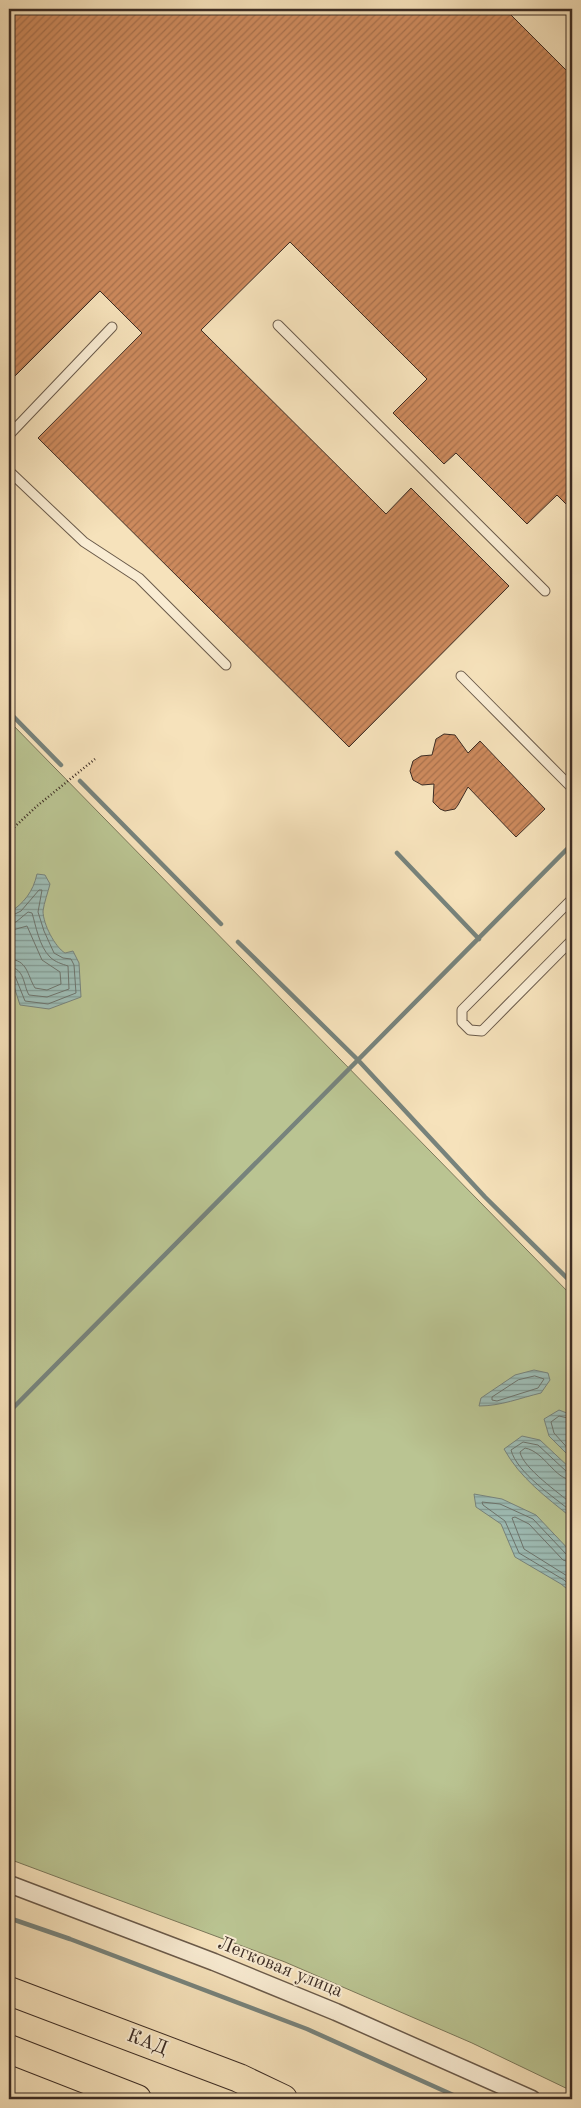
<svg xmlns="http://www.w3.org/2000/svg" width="581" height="2108" font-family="'Old Standard TT',serif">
<defs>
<pattern id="water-rules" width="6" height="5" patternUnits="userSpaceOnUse" patternTransform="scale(1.25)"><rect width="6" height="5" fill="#9ebdb6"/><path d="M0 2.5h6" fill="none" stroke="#829a94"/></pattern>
<pattern id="building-hatch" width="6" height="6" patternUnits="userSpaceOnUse" patternTransform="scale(1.25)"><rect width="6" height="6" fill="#cd8a5d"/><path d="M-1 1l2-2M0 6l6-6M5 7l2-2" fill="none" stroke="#a8714d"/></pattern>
</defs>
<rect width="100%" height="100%" fill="#f6e2bb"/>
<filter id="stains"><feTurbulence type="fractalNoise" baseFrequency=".004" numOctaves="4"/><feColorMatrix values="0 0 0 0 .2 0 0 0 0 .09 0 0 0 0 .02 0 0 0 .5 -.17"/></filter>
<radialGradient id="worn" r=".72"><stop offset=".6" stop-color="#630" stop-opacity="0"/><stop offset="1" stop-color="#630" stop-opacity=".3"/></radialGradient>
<!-- green -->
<path fill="#bac492" stroke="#7b785b" d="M9,721L572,1296V2091L472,2043L285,1962L9,1859Z"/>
<!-- water -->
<path fill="url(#water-rules)" stroke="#77837c" d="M37,874L45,875L50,884C48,892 44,903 43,911C43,924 55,947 65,953L73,951L79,963L81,997L49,1009L20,1005L9,971V913C24,903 33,892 37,874Z
M534,1370L548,1373L550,1380L541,1393C520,1398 501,1406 479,1406L481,1398L515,1375Z
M559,1410L572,1415V1459L549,1436L544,1419Z
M522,1436L540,1440L572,1470V1518C546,1497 520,1478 504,1449Z
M474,1494L502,1499L536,1515L572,1553V1593L561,1584L515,1557L501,1524L476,1507Z"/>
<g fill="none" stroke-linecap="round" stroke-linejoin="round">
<!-- shore -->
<path stroke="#6d746d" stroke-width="1" d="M9,917L21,911L39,890H42L38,912L44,931L54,953L63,958L71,959L74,965L76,993L48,1004L25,1001L15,976L9,973
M9,923L16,922L28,912L32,913C36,926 39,946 50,957C55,962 62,964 68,966L69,989L47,997L29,995C23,985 25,968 9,967
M9,931L27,926L42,960L60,972L61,984L47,990L35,988C27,975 28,960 9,959
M535,1376L544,1379L538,1388L497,1401L492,1400V1397L518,1380Z
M572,1419L559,1416L551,1422L554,1433L572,1453
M572,1473L567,1472L538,1445L523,1442L511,1450C517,1473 554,1497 572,1512
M572,1480C554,1479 545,1452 525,1448L520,1452C523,1468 559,1493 572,1504
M572,1556L567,1555L533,1519L500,1504L482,1502L483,1505L505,1521L519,1553L564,1580L572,1587
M572,1563L563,1560L529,1524L515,1517L512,1518L524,1549L572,1579"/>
<!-- stream -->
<path stroke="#77837c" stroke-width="4.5" d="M9,712L61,765
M80,781L221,924
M397,853L479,939
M238,942L358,1060L485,1197L572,1283
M9,1412L572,844
M9,1918L70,1939L307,2029L462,2099"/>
</g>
<!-- building -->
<path fill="url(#building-hatch)" stroke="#3c2c24" d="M9,9H505L572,76V510L557,495L527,524L456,453L444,464L393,413L427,379L290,242L201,330L386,514L411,488L509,586L349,747L38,438L142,333L100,291L9,382Z
M444,734L455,735L468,753L480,741L545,809L516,837L468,787L458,805L455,809L445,811L440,809L433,802L434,784L422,785L413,780L410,771L413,761L421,756L432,755L436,739Z"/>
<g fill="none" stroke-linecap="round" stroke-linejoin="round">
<!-- lane casing -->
<g stroke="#6a5a4a" stroke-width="11">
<path id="lane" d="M278,325L545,591
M9,435L112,327
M9,471L84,542L139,578L226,665
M461,676L572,788
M572,899L462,1010V1022L470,1030L482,1031L572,940"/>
</g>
<!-- street casing -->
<g stroke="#6a5a4a" stroke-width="19">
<path id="street" d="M9,1884L214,1962L336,2012L532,2099"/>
</g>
<!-- highway casing -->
<g stroke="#3c2c24" stroke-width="30">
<path id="highway" d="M9,1991L239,2078L283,2099
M9,2049L137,2099"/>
</g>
<!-- path -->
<path stroke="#3c2c24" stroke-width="2.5" stroke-dasharray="1 2.5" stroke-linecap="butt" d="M9,832L37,806L95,759"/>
<!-- lane -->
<use href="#lane" stroke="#f9ecd3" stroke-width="9"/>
<!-- street -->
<use href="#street" stroke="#f9ecd3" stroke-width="16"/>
<!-- highway -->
<use href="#highway" stroke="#f6e2bb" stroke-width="28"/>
</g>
<g text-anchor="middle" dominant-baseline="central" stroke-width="4" stroke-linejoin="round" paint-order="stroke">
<!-- street labels -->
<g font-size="19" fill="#3c2c24" stroke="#f9ecd3">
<text transform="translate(280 1968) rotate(22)">Легковая улица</text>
<text transform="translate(147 2043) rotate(21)">КАД</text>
</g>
</g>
<!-- margin -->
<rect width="581" height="2108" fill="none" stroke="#f6e2bb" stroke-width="30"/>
<rect x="10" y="10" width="561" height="2088" fill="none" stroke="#3c2c24" stroke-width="2.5"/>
<rect x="15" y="15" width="551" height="2078" fill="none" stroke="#3c2c24"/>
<rect width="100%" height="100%" filter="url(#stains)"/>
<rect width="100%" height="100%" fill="url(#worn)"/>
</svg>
